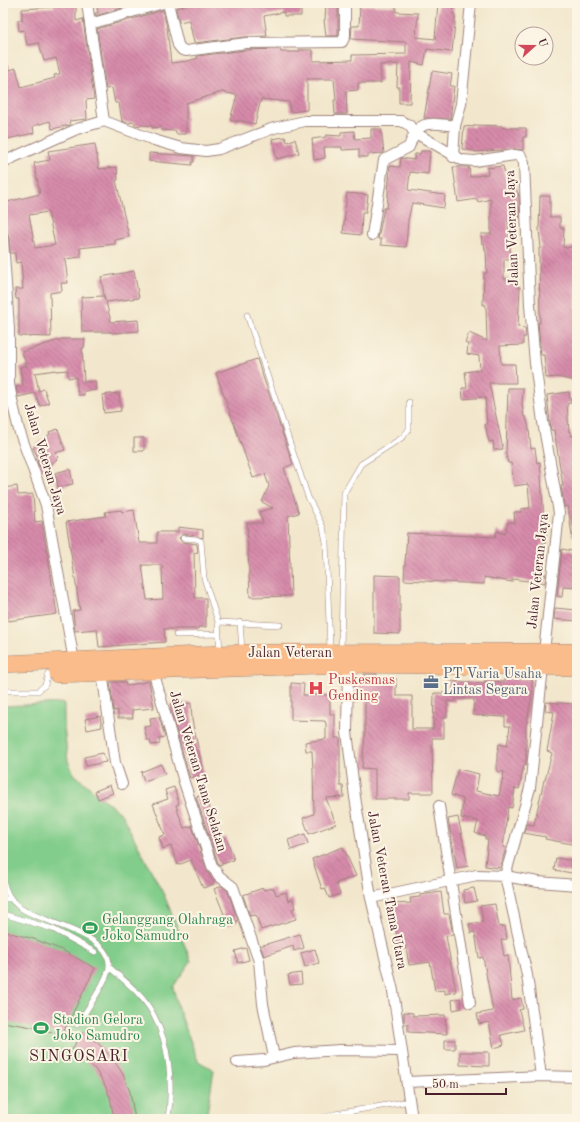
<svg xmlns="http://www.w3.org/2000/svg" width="580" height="1122" font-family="'Old Standard TT',serif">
<defs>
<pattern id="building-back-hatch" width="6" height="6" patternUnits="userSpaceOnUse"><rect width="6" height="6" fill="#d78baa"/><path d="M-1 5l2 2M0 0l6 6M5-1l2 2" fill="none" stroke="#b0718b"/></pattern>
</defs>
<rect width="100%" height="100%" fill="#fcf5e5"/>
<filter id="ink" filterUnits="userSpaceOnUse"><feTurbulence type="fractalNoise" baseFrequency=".025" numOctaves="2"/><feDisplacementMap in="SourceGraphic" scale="8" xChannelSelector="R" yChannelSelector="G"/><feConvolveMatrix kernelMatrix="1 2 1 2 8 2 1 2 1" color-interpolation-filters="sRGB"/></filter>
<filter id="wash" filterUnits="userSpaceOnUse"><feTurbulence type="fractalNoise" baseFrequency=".012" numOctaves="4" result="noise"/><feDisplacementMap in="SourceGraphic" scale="16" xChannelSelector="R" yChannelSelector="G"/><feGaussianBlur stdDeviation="0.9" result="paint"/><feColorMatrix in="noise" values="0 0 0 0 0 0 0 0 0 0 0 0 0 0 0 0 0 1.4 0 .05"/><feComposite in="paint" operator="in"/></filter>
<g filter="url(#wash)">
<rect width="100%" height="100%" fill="#f2e7cc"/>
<!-- grass -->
<path fill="#82cd8b" stroke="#66765b" d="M64,703V728L68,761L74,774L122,815L164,895L191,961L173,987L178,1008L198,1061L214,1070L206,1119H3V706Z"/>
<g id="blocks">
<!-- building -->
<path fill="url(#building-back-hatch)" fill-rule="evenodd" d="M54,3H76V21L83,19L94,99L86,100L87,119L69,121L70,125L52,129L50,121L33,126L34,133L3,140V91L6,90L3,80V55L10,70L16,68L21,87L55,78L54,75L60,74L56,58L44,61L39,43L27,45L24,30L19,31L18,20H22V9L54,7Z
M96,3H139L95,16V13H98Z
M196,3H238V5L252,3H307V6L301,8V16H284V12L264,16L267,36L245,37L194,43L189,20L179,22L176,8Z
M326,3L338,4V36H326L324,20H325Z
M438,3H454L453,14H455V24L452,52L427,49L424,65L411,62L410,103H399V87H397L398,64L380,65L381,83H358V90L346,91L347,114H335L334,100H336L334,79H307V110L290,112L289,102L261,99L255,124L238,120V122L230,120L237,95L222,92L186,103V134H176V131L161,130V127L152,128V126L143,125L135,126L134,122L128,123L122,121L119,103H115L112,88L106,89L97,29L160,11L163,10L167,28L171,63L188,61L198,58L197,56L246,50L280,49L281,52H299V50H313V61L352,60V55L406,54V42L351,39L352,26H359L360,5L396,6V12L418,13L416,37L435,39Z
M432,71L452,74L450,86H454L450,119L424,118Z
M474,125L502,126V128H526V137H523V150L514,149L475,152V151L462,149L464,126L474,127Z
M371,129H381L384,153L368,154V157H359V149L342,150V147H324L325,158L314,160L312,139L326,137V135L341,136V132L354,131L355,139L371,138Z
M285,137L287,142L295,139L299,153L277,159L272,139Z
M95,144L99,169L117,167L118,180H116L129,237L115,240V244L80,248L81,257L65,259L68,283H61L62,291L50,293L51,337L19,336V299H16L15,289H23L21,262L16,263L15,253H10L9,239L3,214V203L40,194L34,163L50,160L48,151ZM48,212L55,245L35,248L29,215Z
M421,151H430L428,174L410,172L408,190L445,195L444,208L412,203L408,220L406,247L381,245V239H378L379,234L384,208H387L390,166L400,167L401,158L414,160L415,154H420Z
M149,153L194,156V162H192V165L149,161Z
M503,166L509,190L516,188L519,196L520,218L509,219L508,221L511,259H504V279H517V287H520L518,327L525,328L526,337H523V345L500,346L501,364H515L516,383H489L503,449L494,450L493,441L489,442L485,424H487L485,397L463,399L462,388H467L465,372L480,370L479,356L467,354L468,344L465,343L469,333L487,341L486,309L485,304L483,305L484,273H487L486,251H485L484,243L482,244L481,234H491V199L478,202L477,199L458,202L453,167H469L470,177L488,174L487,168Z
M347,193L368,195L366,212H362L361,235L343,233Z
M540,196H550V217H560V228H564L563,247L566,248L577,246L576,381L557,377L546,378L544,355H541L538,323H540L539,248H541L539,230Z
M134,271L139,298L106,302L111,322L138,320L139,331L112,333V332H82L81,297L104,296L105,301L101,277Z
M62,339H85L84,348H82L84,382L95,381L96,390L84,391V395H78L76,377L68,378V370L56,371V370L35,373L39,391L44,389L49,403L40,406L35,393L18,397L16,387L23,386L20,367L27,366L22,352Z
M257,359L293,464L284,468L299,513L288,516L291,596L250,597L247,523H263L259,512L273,508L262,502L269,486L265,474L253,478L216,373Z
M508,388H523L522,405L524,417H526L529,429L531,449L535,448L537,463L540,462L544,520L546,529H547L545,544L542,543L538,573L546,574L545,583L512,579V582L484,577V584L404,580L407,533L495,537L497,531L505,534L508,522L515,523L514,512H521V509L530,508L528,484L514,486L511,463H508L506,454Z
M569,392L571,403L567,404L569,432H571V436L577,435V535L572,536L568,506L564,507L561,486H563L554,430H551L547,395Z
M119,393L121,411L104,413L102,395Z
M58,429L65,450L55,453L59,457L44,471L39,466L37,461L39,459L33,448L50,434L49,432Z
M134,438H144V451H134Z
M70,469L73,484L58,487L55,473Z
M17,486L18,495L33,494L35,522L42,521L57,614L8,621L3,583V517H6L3,488Z
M121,510L122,512L134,510L139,543H157V532H178V527L203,530V538L183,534L179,538L182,542L197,544L198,552L194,553L195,598H206V627H198V629H164L165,642L99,647L97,629L75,631L73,611L80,610L66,522L106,516L105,512ZM142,565H162L163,599L147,600Z
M562,549L577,552V588L563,587L562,597L557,596Z
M374,575L400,576V634L374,633Z
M555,608L577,610V621L554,619Z
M364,674H377V679L396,678V696H412V729H433L434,693H448L449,681L484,683V681L504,682V679H532V694L526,727V765H524L519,789L515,788L512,808L508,807L503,847L506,848L500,868L485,866L488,839H485V836L475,833L478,821L461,818L463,799L451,795L458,769L479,774L476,791L499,796L504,772L497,771V754L499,744L507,746L510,726H505V717L473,715L474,699H455V702L447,701V717H444V738H432L433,793H409V799H375V769L362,768L365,735V700H354V681H364Z
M149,681L154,708L132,710L133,718H118V710L114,711L110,682H125L126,686Z
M291,683L304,684L303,695H330V714H335V738H340V786H343L344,797L326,798L336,824L309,834L303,818L314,814L313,770L312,751H306L305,742L326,739V724L325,721L291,720Z
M546,702L574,704V714H576L577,717V845L545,839L546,837L524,833L527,824L534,825L544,780H545L552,753L547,751L554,712L545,711Z
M191,703L192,720L204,774L190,778L171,712V704Z
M100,716L102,727L87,730L85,719Z
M159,717L165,737L159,738L160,744L151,745L150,740H147L144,727L151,726L150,718Z
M103,753L106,762L86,766L84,757Z
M161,764L165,774L144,781L141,772Z
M110,785L113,793L98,799L95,791Z
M174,787L179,804L176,805L178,812L184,828L192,826L206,868L214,884L203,888L191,860L178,865L171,846L163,849L159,837L165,835L153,804L168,799L165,790Z
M202,795L205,805L208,804L222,839L226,837L234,860L219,865L218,863L196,797Z
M458,817L468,866L457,868L448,819Z
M305,834L308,844L291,850L288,840Z
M343,847L356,876L336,883L340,894L329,898L325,888L322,889L312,859Z
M556,858L574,861L572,873L554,870Z
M222,886L228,891L238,921L227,926L222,915L224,914L214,889Z
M263,888L264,890L274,888L276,895L286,892L288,901L293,899L295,908L292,909L296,919L261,930L256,915L250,916L243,895Z
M474,888L477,901L465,903L463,890Z
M441,892L444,914H449L453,935L446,936L456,992L445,994V990L435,991L430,962L409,965L406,948L398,949L393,904L411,903L410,898L420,897V895Z
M495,904L499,927L505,926L507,939L501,940L504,956L508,955L512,1000L521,998L523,1009L519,1010L524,1030L501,1035L504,1045L494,1048L489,1022L479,1024L477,1014L493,1011L483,957L479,958L475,932L471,933L469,924L483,922L480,906Z
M3,931L34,939L62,950L95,968L62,1035L38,1028L3,1022Z
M300,934L304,948L294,951L293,946L264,956L260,946Z
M246,948L249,960L238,963L235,951Z
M315,949L319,963L305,967L301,953Z
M301,973L302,984L290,985L288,975Z
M460,998L462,1008L453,1010L452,1000Z
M404,1012L413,1013V1016L445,1015L447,1034L408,1032V1024H404Z
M83,1032L99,1044L112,1058L123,1074L130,1092L135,1119H114L110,1097L104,1083L95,1069L72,1049Z
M445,1040H455V1049H445Z
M460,1052H489V1066L460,1065Z"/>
</g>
</g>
<g filter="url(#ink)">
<use href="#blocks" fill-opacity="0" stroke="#9e837c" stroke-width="1"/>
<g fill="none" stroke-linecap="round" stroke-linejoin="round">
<!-- service casing -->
<g stroke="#9e837c" stroke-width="6">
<path id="service" d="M247,315L308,497L323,527L326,542L330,650
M183,538L196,539L201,541L204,578L218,622L220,652
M218,622L280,625
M240,622L242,650
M176,635L219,634
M341,650L344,493L361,464L403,437L409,429V402
M3,691H38L45,685L48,674
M3,879C5,890 10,900 19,907C38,922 111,933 109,966C109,979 85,1012 77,1025
M3,899H11
M3,914L53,929L95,952
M109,967C125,981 143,995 153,1014C170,1044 173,1086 168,1119
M319,1119L335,1114L410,1101"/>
</g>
<!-- minor casing -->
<g stroke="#9e837c" stroke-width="12">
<path id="minor" d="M87,3L104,121
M168,3L178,45L182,50L186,51L246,43L342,42L345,36V3
M90,24L163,3
M453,157L455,126L461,104L471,3
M3,162L77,129L104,121L154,140L181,148L206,151L219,149L274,128L305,121H401L409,125L414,132L462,160L475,161L515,155L521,156L524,163L530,305L535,363L543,422L559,513L544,652
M372,235L384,160L409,147C418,118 430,123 455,126
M3,239L9,329V384L13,405L19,430L46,505L74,661
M348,664L347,732L355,797L371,898L393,991L412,1119
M153,670L184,782L212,866L219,876L233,887L259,961L263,1004L274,1057
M102,672L115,763L122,784
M439,806L470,1003
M371,898L477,875L505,876L538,882L577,885
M237,1062L264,1060L294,1053L340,1050L401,1051
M541,1076L527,975L505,876L530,788L543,667
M407,1082L541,1076L577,1077"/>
</g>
<!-- trunk casing -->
<g stroke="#9e837c" stroke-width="18">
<path id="trunk" d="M3,664L243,653L577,652
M57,674L348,664L577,667"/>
</g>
<!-- service -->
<use href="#service" stroke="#fff" stroke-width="5"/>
<!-- minor -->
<use href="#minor" stroke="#fff" stroke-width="10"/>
<!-- trunk -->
<use href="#trunk" stroke="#f9bc8a" stroke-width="17"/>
</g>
</g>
<!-- icons -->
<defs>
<g id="office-bare" transform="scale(1.2)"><path d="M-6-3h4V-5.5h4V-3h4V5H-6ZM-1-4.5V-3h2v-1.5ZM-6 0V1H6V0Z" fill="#5c6f8a" stroke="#fcf5e5" stroke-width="2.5" paint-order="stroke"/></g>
<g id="hospital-bare" transform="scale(1.2)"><path d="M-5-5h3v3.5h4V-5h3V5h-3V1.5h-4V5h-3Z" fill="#e0444e" stroke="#fcf5e5" stroke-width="2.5" paint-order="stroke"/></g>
<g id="stadium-bare" transform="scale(1.2)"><path d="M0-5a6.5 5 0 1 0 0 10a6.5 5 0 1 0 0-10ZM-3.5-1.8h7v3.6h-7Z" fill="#2e9e5b" stroke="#fcf5e5" stroke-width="2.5" paint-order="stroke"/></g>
</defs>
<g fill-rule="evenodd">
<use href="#office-bare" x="431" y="682"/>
<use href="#hospital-bare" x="316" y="688"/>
<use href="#stadium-bare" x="90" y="928"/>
<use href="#stadium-bare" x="41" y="1028"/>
</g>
<g text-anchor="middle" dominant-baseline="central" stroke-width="4" stroke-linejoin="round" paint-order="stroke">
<!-- street labels -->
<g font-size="14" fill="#4a1f2b" stroke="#fcf5e5">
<text transform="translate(512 228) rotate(-92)">Jalan Veteran Jaya</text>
<text transform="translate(45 459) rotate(73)">Jalan Veteran Jaya</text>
<text transform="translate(538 571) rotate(-84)">Jalan Veteran Jaya</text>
<text x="290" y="653">Jalan Veteran</text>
<text transform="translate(198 771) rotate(73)">Jalan Veteran Tana Selatan</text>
<text transform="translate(387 890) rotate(79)">Jalan Veteran Tama Utara</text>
</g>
<!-- service labels -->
<g font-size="14" fill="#4e5e75" stroke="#fcf5e5" text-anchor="start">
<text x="443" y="674">PT Varia Usaha<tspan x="443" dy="16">Lintas Segara</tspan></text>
</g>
<!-- health labels -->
<g font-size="14" fill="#be3a42" stroke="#fcf5e5" text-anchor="start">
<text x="328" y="680">Puskesmas<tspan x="328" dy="16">Gending</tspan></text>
</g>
<!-- leisure labels -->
<g font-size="14" fill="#27864d" stroke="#fcf5e5" text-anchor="start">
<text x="102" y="920">Gelanggang Olahraga<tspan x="102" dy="16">Joko Samudro</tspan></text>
<text x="53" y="1020">Stadion Gelora<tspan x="53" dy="16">Joko Samudro</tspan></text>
</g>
<!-- quarter labels -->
<g font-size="16" letter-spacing="1" fill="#4a1f2b" stroke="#fcf5e5">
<text x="79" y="1057">SINGOSARI</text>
</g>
</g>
<!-- margin -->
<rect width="580" height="1122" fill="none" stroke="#fcf5e5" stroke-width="16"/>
<!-- north arrow -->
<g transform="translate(534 46) rotate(69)"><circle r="19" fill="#fcf5e5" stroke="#b59f9b"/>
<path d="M0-3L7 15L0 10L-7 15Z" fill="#d1495b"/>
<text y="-6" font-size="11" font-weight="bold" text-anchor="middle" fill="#4a1f2b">U</text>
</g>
<!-- scale -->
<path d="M426 1088v6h80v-6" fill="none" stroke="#4a1f2b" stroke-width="2"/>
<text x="432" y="1088" font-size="12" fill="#4a1f2b" stroke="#fcf5e5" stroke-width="3" paint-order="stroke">50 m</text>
</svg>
